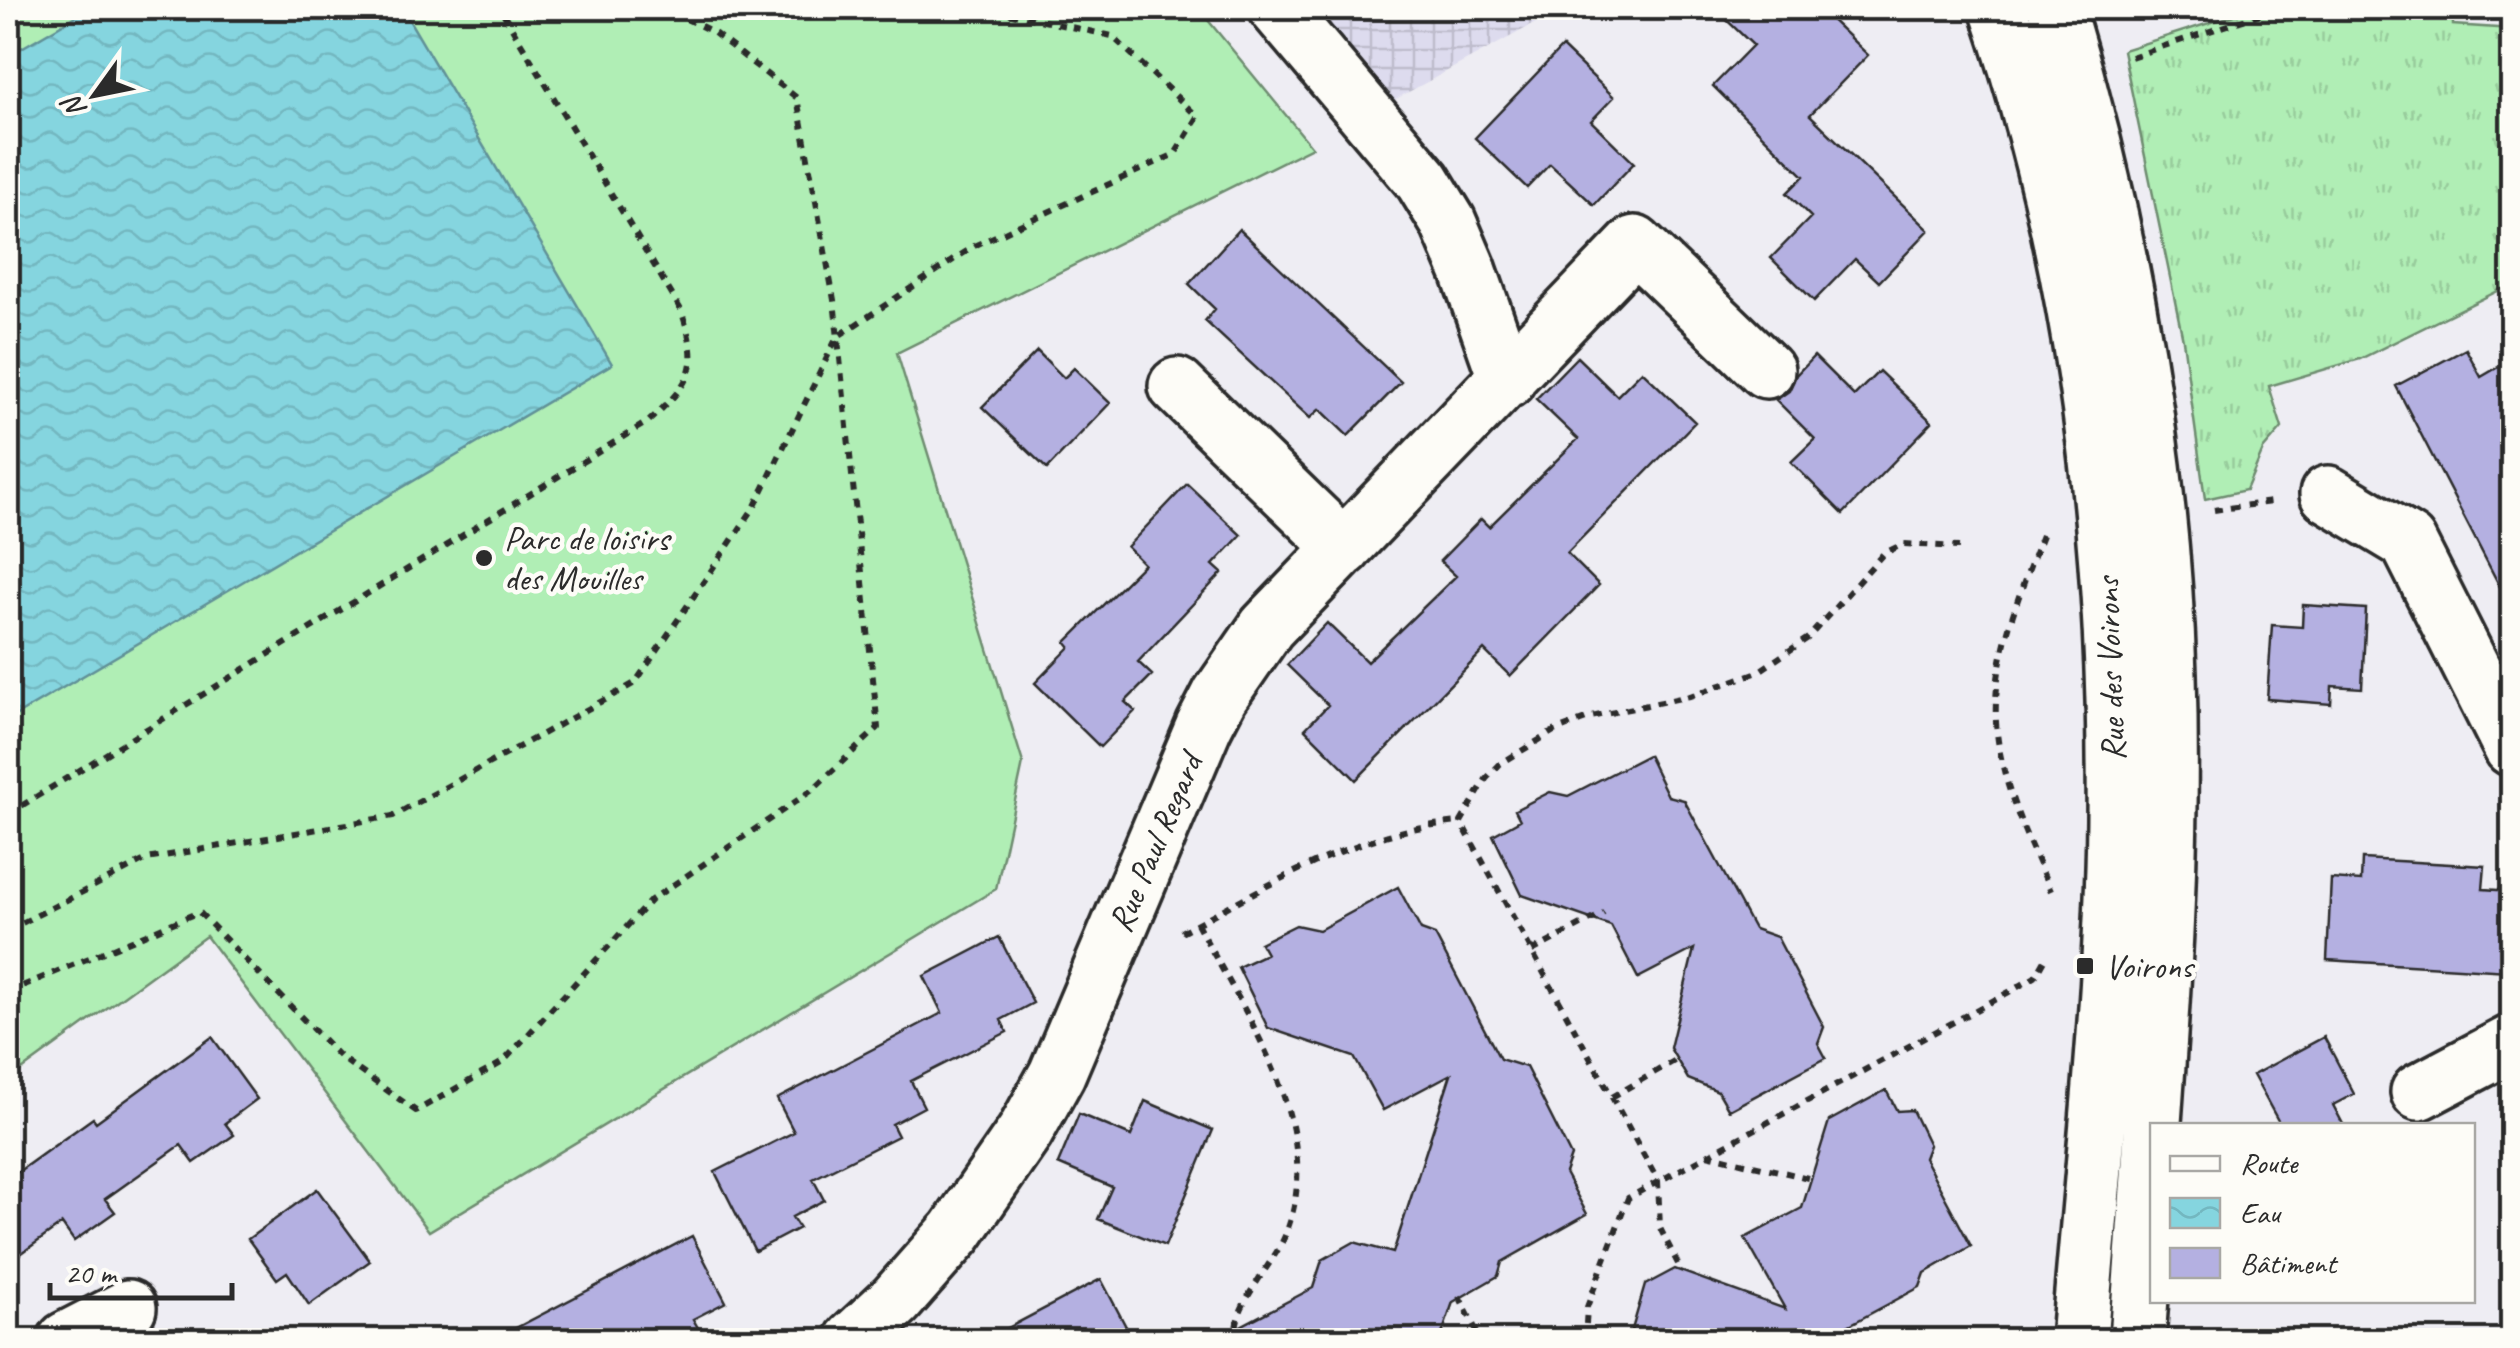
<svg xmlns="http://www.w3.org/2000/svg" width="2520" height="1348" font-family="Caveat,sans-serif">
<defs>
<pattern id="industrial-grid" width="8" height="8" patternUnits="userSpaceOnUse" patternTransform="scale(2.5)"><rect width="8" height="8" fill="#dddbee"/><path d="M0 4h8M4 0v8" fill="none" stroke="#bebccc"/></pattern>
<pattern id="grass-tufts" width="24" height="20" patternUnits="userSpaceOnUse" patternTransform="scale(2.5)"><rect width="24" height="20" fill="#b0eeb5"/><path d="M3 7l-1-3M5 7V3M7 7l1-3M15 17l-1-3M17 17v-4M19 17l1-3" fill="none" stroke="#98cc9c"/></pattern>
<pattern id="water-waves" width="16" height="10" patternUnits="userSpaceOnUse" patternTransform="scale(2.5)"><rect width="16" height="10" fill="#85d5df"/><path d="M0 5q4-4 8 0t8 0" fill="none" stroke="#73b7c0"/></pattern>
</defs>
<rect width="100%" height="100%" fill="#eeedf3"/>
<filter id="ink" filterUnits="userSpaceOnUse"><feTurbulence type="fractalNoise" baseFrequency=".01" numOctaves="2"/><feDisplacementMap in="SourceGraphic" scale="20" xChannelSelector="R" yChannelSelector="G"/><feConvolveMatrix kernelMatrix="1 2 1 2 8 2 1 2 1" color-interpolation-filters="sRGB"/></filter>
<g filter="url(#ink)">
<!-- industrial -->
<path fill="url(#industrial-grid)" d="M1277,8H1563L1368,114Z"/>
<!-- grass -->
<path fill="url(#grass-tufts)" stroke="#6e8c70" stroke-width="2.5" d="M2257,8H2453V25L2512,29V284L2360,359L2269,386L2282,428L2263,450L2246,490L2205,499L2183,340L2123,50Z"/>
<!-- pitch -->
<path fill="#b0eeb5" stroke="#6e8c70" stroke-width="2.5" d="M8,8H1198L1312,147L897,353L1023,763L996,889L429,1231L206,936L8,1080Z"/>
<!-- water -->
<path fill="url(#water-waves)" stroke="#619197" stroke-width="2.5" d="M90,8H402L612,364L8,720V56Z"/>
<!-- building -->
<path fill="#b4b0e1" stroke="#2b2b2b" stroke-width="2.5" d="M1714,8H1819L1868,55L1810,115L1929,230L1879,282L1855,259L1814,301L1771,258L1811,217L1787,193L1804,176L1713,86L1753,45Z
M1562,47L1614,97L1591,121L1634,163L1594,205L1550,164L1527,188L1475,138Z
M1239,229L1401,382L1348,436L1320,409L1310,418L1205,321L1215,309L1189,284Z
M2466,349L2481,377L2512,359V610L2396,386Z
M1037,351L1064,378L1074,368L1110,403L1047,469L982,407Z
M1814,356L1854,396L1879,371L1932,422L1843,514L1791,462L1815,439L1776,400L1789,391L1796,375Z
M1577,357L1617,396L1642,371L1695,422L1567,553L1599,585L1510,676L1484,650L1356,780L1305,729L1328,705L1287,665L1327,623L1367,662L1456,576L1440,561L1481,519L1489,527L1578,439L1536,399Z
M1187,484L1241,535L1213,565L1222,573L1138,662L1152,675L1125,702L1135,711L1100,747L1035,683L1070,647L1066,642L1144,564L1127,547Z
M2303,605L2366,609L2362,688L2332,686L2331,704L2267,699L2272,625L2302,627Z
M1648,755L1668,796L1684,800L1754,929L1777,937L1824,1027L1818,1043L1826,1058L1729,1110L1718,1091L1688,1079L1670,1048L1694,949L1638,978L1611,926L1522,895L1493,835L1520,820L1515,810L1550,792L1568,796Z
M2362,859L2485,866L2483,889L2512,891L2508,971L2327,960L2331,879L2361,881Z
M1398,887L1421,930L1435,935L1500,1059L1526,1067L1571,1156L1565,1173L1587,1214L1502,1262L1498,1276L1453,1302L1440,1340H1214L1313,1288L1322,1260L1354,1242L1393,1253L1451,1074L1383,1110L1354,1057L1268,1028L1238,967L1266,954L1260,943L1296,925L1319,930Z
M999,937L1033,1003L1001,1020L1007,1032L911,1081L924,1107L892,1124L898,1136L813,1179L824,1200L792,1217L799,1228L755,1251L715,1172L794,1132L777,1099L942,1013L924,976Z
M212,1037L257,1099L225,1123L234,1135L194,1163L181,1145L105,1199L115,1212L74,1241L62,1224L8,1263V1179L93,1118L96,1122Z
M2324,1037L2354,1094L2333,1105L2344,1126H2281L2253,1075Z
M1886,1090L1897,1111L1912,1110L1929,1145L1924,1158L1971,1246L1925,1273L1920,1287L1842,1329L1856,1334L1855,1340H1629L1645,1285L1675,1269L1785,1309L1745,1238L1802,1208L1829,1121Z
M1145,1101L1213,1130L1165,1246L1098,1219L1112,1187L1058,1164L1079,1114L1131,1136Z
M317,1189L370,1261L309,1305L287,1272L277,1279L248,1239Z
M692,1236L726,1302L693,1319L705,1340H493Z
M1101,1279L1133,1340H985Z"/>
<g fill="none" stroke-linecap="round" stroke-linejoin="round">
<!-- minor casing -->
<g stroke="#2b2b2b" stroke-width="62">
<path id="minor" d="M1277,8L1423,181L1448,222L1468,269L1507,380
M1998,8C2085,267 2118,546 2115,820C2113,994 2093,1167 2079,1340
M2056,8C2112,194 2151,399 2164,593C2181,843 2154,1092 2137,1340
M1177,386L1344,548
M2328,494L2408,542L2512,748
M2419,1092L2512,1043
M66,1340L128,1308
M853,1340L896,1300L956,1232L1025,1132L1057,1074L1204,726L1220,695L1267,627L1635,244L1766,370"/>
</g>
<!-- path -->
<path stroke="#2b2b2b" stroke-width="6" stroke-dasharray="8 8" stroke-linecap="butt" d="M2131,57L2280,8
M2214,510L2271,502
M2042,535C2019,595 1993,657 1996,722C2000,782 2027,838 2051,891
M8,814L649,421C693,380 701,368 681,310L500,8
M1197,923C1246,1017 1330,1131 1284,1238C1271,1268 1229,1309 1237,1340
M8,930L147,859L393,816L635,683L755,506L837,337L976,245L1175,154L1198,117L1112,36L1007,13L998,8
M1181,932C1270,885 1359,829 1461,822
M1532,951L1604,913
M8,992L199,912L340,1057L416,1111L503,1062L651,900L811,791L878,728L834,300L797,98L713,32L664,8
M1612,1097L1676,1060
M1707,1154L1808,1178
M1678,1264L1660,1228L1658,1181L1461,822L1486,779L1500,764L1554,731L1591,717L1690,696L1758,672L1808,638L1883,554L1903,544L1959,547
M1459,1296L1481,1340
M1585,1340L1587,1307L1628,1198L2009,992L2035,977L2047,956"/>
<!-- minor -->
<use href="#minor" stroke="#fdfcf7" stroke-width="55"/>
</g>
</g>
<!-- markers -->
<g fill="#2b2b2b" stroke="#fdfcf7" stroke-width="4">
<circle cx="484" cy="558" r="10"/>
<rect x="2075" y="956" width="20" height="20" rx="5"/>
</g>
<g text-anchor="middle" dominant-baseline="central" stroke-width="9" stroke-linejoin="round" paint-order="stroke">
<!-- poi labels -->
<g font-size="35" fill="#2b2b2b" stroke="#fdfcf7" text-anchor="start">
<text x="504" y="538">Parc de loisirs<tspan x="504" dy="40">des Mouilles</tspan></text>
<text x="2105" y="966">Voirons</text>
</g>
<!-- street labels -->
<g font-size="35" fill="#2b2b2b" stroke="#fdfcf7">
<text transform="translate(2110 669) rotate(-92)">Rue des Voirons</text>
<text transform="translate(1155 843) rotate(-67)">Rue Paul Regard</text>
</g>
</g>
<!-- margin -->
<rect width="2520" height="1348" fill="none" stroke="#fdfcf7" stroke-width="40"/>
<rect x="20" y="20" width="2480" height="1308" fill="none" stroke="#2b2b2b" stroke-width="4" filter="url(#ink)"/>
<!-- legend -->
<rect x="2150" y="1123" width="325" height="180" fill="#fdfcf7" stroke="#a9a8a5" stroke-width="2.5"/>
<rect x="2170" y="1156" width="50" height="15" fill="#fdfcf7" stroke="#a9a8a5" stroke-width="2.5"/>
<text x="2240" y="1173" font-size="30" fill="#2b2b2b">Route</text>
<rect x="2170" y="1198" width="50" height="30" fill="url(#water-waves)" stroke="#a9a8a5" stroke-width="2.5"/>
<text x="2240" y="1223" font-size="30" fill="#2b2b2b">Eau</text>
<rect x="2170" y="1248" width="50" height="30" fill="#b4b0e1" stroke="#a9a8a5" stroke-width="2.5"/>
<text x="2240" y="1273" font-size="30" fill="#2b2b2b">Bâtiment</text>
<!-- north arrow -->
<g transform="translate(95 95) rotate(237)" stroke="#fdfcf7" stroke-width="8" paint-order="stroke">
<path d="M0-8L18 38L0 25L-18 38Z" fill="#2b2b2b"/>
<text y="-15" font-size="28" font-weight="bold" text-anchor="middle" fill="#2b2b2b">N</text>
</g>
<!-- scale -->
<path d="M50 1283v15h182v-15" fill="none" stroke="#2b2b2b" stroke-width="5"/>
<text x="65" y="1283" font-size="30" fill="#2b2b2b" stroke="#fdfcf7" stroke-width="8" paint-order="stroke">20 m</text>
</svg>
